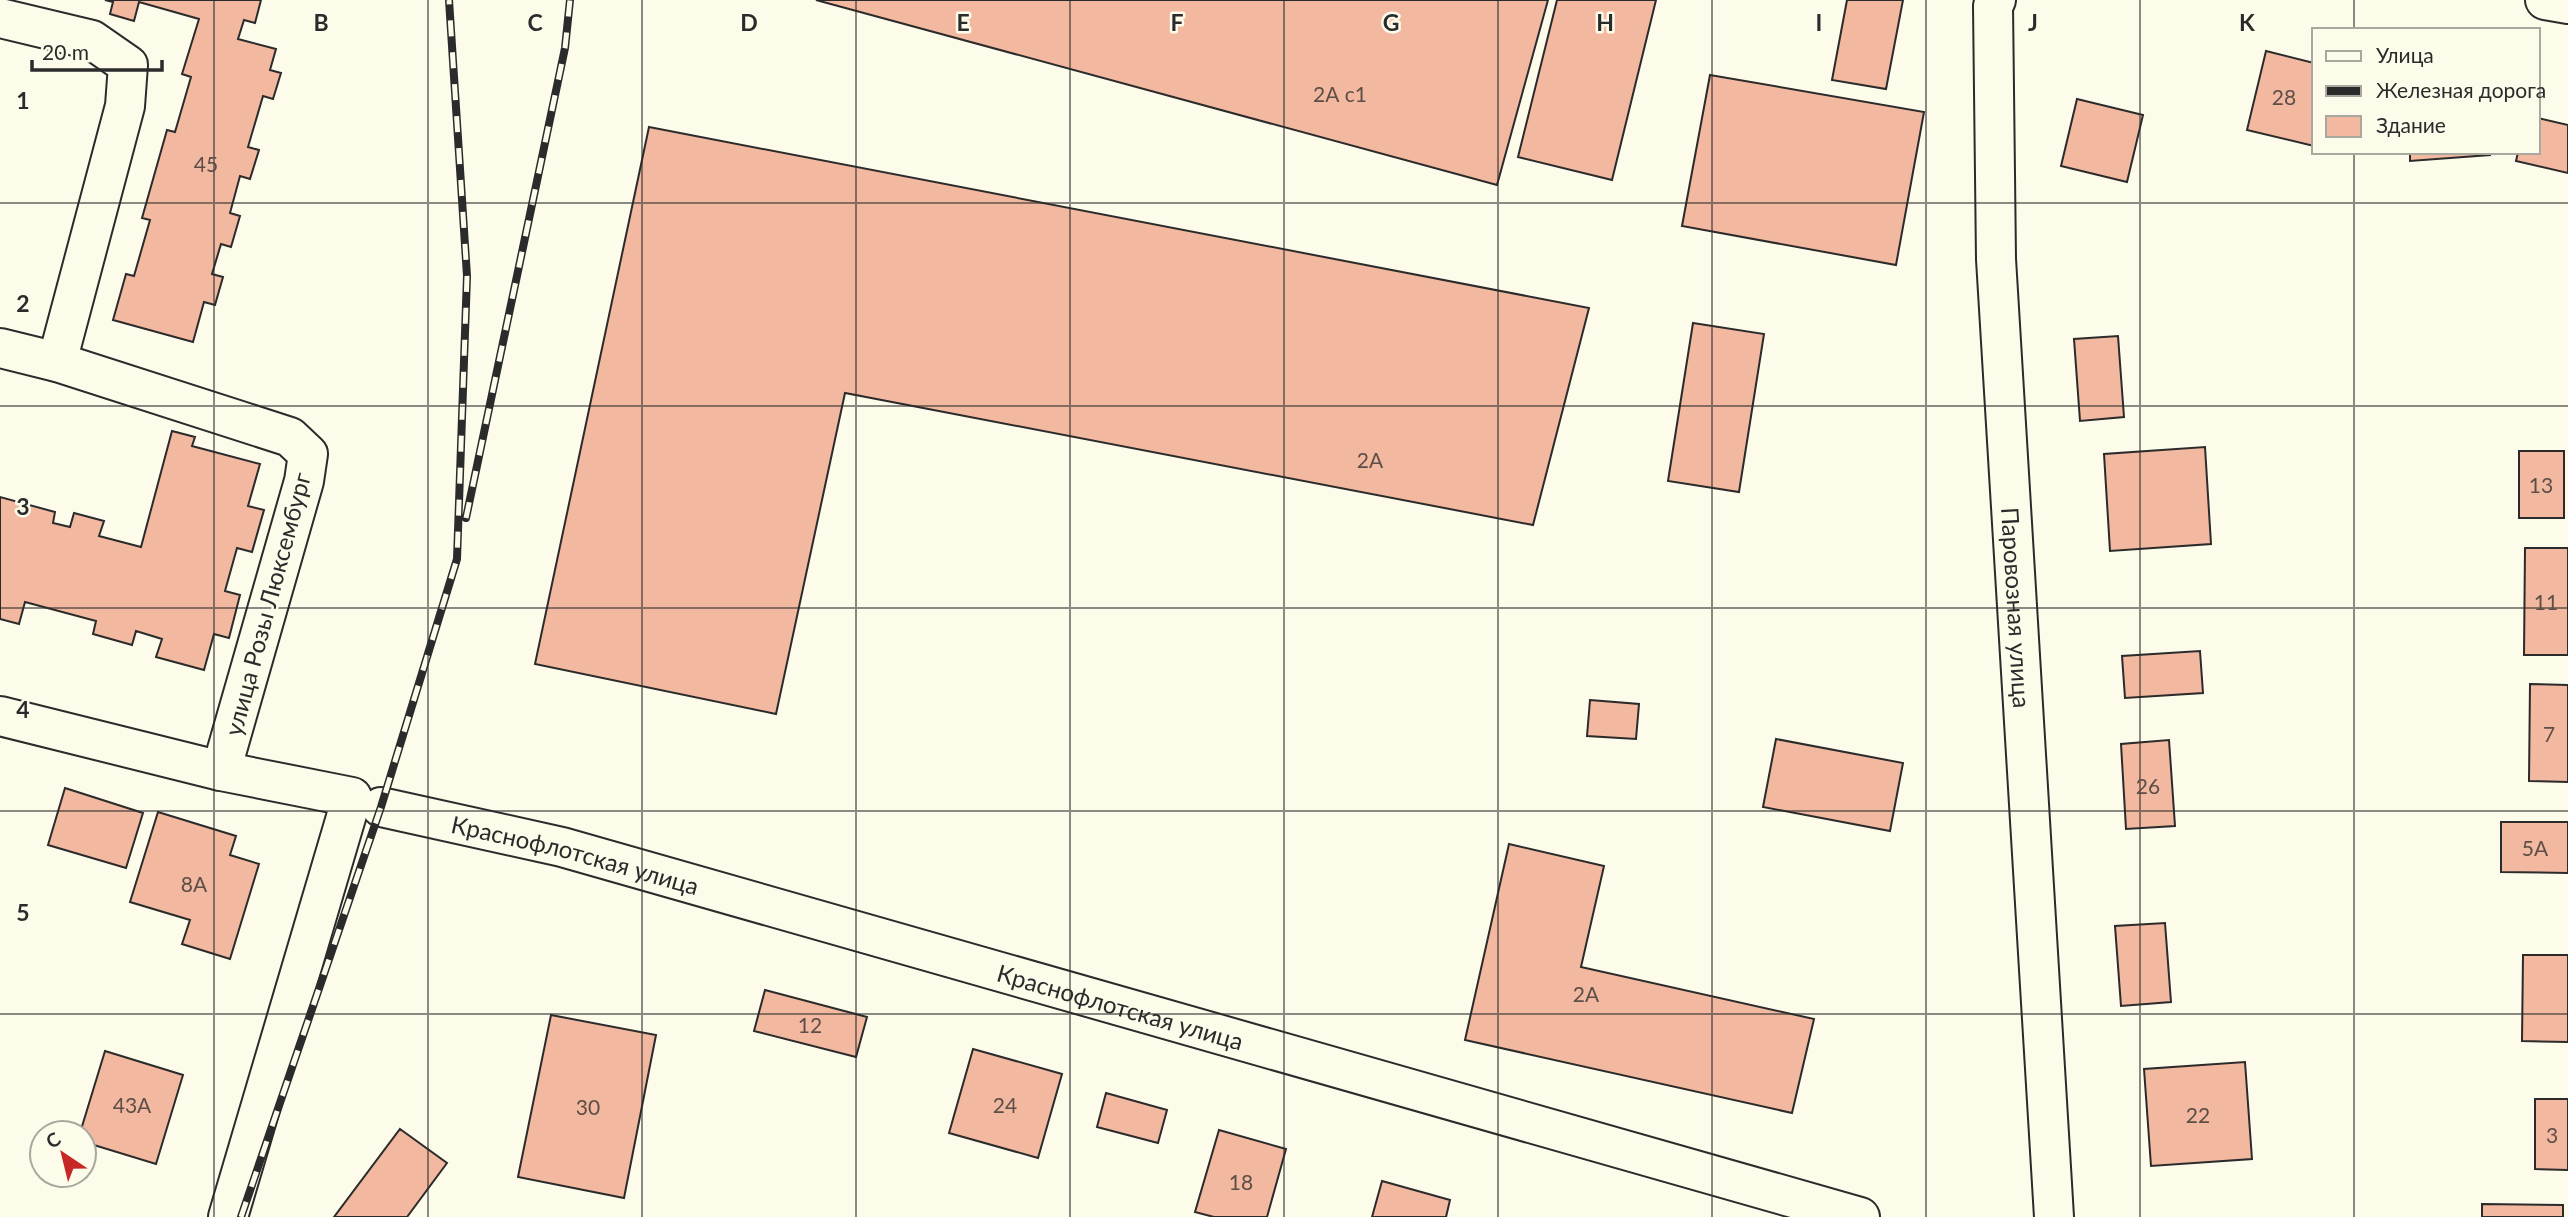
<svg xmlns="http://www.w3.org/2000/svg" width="2568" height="1217" font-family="Lato,sans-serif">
<rect width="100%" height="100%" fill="#fdfbea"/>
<!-- building -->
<path fill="#f2b8a0" stroke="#2b2b2b" stroke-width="2" d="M105,0H261L255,23L244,20L238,39L276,49L270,70L281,73L273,99L263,96L248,147L259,150L250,179L240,176L230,213L240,216L231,247L221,244L212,274L223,277L215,305L204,302L193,342L113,320L126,274L134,276L150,220L142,218L167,130L175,132L191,77L182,74L199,19L139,2L134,21L110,14L113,2Z
M816,0H1548L1497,185Z
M1557,0H1656L1612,180L1518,157Z
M1847,0H1903L1886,89L1832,80Z
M2266,51L2314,63V146L2247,130Z
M1710,75L1924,112L1896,265L1682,226Z
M2077,99L2143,115L2127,182L2061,166Z
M2538,118L2568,125V173L2516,161L2518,152H2538Z
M649,127L1589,308L1533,525L845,393L776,714L535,664Z
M2410,152H2490V155L2410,161Z
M1693,323L1764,334L1739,492L1668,481Z
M2118,336L2124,417L2080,421L2074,339Z
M172,431L195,437L192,446L260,464L248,506L264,510L252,552L237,548L225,591L240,595L229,638L214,634L204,670L156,657L162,639L136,631L132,645L93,634L96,621L25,602L19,624L0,619V497L55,512L53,523L70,527L74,513L104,521L99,536L141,547Z
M2205,447L2211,544L2110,551L2104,454Z
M2519,451H2564V518H2519Z
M2525,548H2568V655H2524Z
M2200,651L2203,693L2125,698L2122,656Z
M2530,684L2568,685V782L2529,781Z
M1590,700L1639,704L1636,739L1587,736Z
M1776,739L1903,763L1890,831L1763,807Z
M2169,740L2175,826L2126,829L2121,744Z
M65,788L143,813L126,868L48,845Z
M158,812L236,836L230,855L259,864L230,959L182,944L190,920L130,902Z
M2501,822H2568V873L2501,872Z
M1509,844L1604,866L1581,967L1814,1019L1792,1113L1465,1040Z
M2165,923L2171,1002L2121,1006L2115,926Z
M2523,955H2568V1042L2522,1041Z
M765,990L867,1017L856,1057L754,1031Z
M551,1015L656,1035L624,1198L518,1177Z
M973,1049L1062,1074L1038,1158L949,1133Z
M105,1051L183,1075L156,1164L84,1142V1133H80Z
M2245,1062L2252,1159L2151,1166L2144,1069Z
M1106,1093L1167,1110L1158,1143L1097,1127Z
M2535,1099H2568V1170L2535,1169Z
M400,1129L447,1163L407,1217H334Z
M1219,1130L1286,1149L1267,1217H1214L1195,1212Z
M1382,1181L1450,1200L1446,1217H1372Z
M2482,1204L2563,1205V1217H2482Z"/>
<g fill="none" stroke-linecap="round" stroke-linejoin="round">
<!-- minor casing -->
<g stroke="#2b2b2b" stroke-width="42">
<g id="minor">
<path id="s1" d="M1996,0L1993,6L1996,259L2054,1217"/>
<path d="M2545,0L2568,4"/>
<path d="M0,18L92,40L128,65L125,106L57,362"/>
<path d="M0,348L57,362L290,437L308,454L304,481L221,771"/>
<path d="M0,716L221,771L352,797L228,1217"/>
<path id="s2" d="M381,807L562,847L1860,1217"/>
</g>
</g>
<!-- minor -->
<use href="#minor" stroke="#fdfbea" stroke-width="38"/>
<!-- rail casing -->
<g stroke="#2b2b2b" stroke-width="8">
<path id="rail" d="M466,518L565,48L570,0
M241,1217L381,807L457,559L467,276L449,0"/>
</g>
<!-- rail -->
<use href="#rail" stroke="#fdfbea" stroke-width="5" stroke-dasharray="16" stroke-linecap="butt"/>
</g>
<!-- grid -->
<path fill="none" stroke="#2b2b2b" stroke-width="2" stroke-opacity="0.55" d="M214,0V1217M428,0V1217M642,0V1217M856,0V1217M1070,0V1217M1284,0V1217M1498,0V1217M1712,0V1217M1926,0V1217M2140,0V1217M2354,0V30M2354,152V1217M0,203H2568M0,406H2568M0,608H2568M0,811H2568M0,1014H2568"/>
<g text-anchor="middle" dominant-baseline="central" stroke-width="5" stroke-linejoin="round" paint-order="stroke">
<!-- number labels -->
<g font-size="21" fill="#5d4e48">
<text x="1340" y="93">2А с1</text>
<text x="2284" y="96">28</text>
<text x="206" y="163">45</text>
<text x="1370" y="459">2А</text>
<text x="2541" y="484">13</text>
<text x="2546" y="601">11</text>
<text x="2549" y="733">7</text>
<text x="2148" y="785">26</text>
<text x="2535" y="847">5А</text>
<text x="194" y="883">8А</text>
<text x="1586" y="993">2А</text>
<text x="810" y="1024">12</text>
<text x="132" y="1104">43А</text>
<text x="1005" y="1104">24</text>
<text x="588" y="1106">30</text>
<text x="2198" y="1114">22</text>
<text x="2552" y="1134">3</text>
<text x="1241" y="1181">18</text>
</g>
<!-- street labels -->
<g font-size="24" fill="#2b2b2b" stroke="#fdfbea">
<text transform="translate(267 604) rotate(-75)">улица Розы Люксембург</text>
<text stroke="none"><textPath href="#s1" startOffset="609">Паровозная улица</textPath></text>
<text stroke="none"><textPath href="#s2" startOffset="200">Краснофлотская улица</textPath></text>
<text stroke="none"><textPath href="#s2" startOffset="766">Краснофлотская улица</textPath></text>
</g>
</g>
<g font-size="23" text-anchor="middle" font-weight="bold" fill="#2b2b2b" stroke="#fdfbea" stroke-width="5" stroke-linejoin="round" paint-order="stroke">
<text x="321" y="31">B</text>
<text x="535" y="31">C</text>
<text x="749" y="31">D</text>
<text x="963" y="31">E</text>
<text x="1177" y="31">F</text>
<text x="1391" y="31">G</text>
<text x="1605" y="31">H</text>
<text x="1819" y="31">I</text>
<text x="2033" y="31">J</text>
<text x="2247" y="31">K</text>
<text x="23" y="109">1</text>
<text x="23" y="312">2</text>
<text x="23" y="515">3</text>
<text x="23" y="718">4</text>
<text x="23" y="921">5</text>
</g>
<!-- legend -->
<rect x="2312" y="28" width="228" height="126" fill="#fdfbea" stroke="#a9a89e" stroke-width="2"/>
<rect x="2326" y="51" width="35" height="10" fill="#fdfbea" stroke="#a9a89e" stroke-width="2"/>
<text x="2376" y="63" font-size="21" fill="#2b2b2b">Улица</text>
<rect x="2326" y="86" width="35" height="10" fill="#2b2b2b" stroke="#a9a89e" stroke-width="2"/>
<text x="2376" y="98" font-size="21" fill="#2b2b2b">Железная дорога</text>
<rect x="2326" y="116" width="35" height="21" fill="#f2b8a0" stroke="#a9a89e" stroke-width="2"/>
<text x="2376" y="133" font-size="21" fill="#2b2b2b">Здание</text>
<!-- north arrow -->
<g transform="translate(63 1154) rotate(325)"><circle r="33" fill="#fdfbea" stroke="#a9a89e" stroke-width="2"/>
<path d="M0-5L12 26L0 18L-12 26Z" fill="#c62828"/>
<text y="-10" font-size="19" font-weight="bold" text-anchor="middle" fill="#2b2b2b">С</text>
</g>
<!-- scale -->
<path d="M32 60v10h130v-10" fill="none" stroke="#2b2b2b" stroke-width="3.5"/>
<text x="42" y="60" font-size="21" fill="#2b2b2b" stroke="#fdfbea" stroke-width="5" paint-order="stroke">20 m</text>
</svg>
